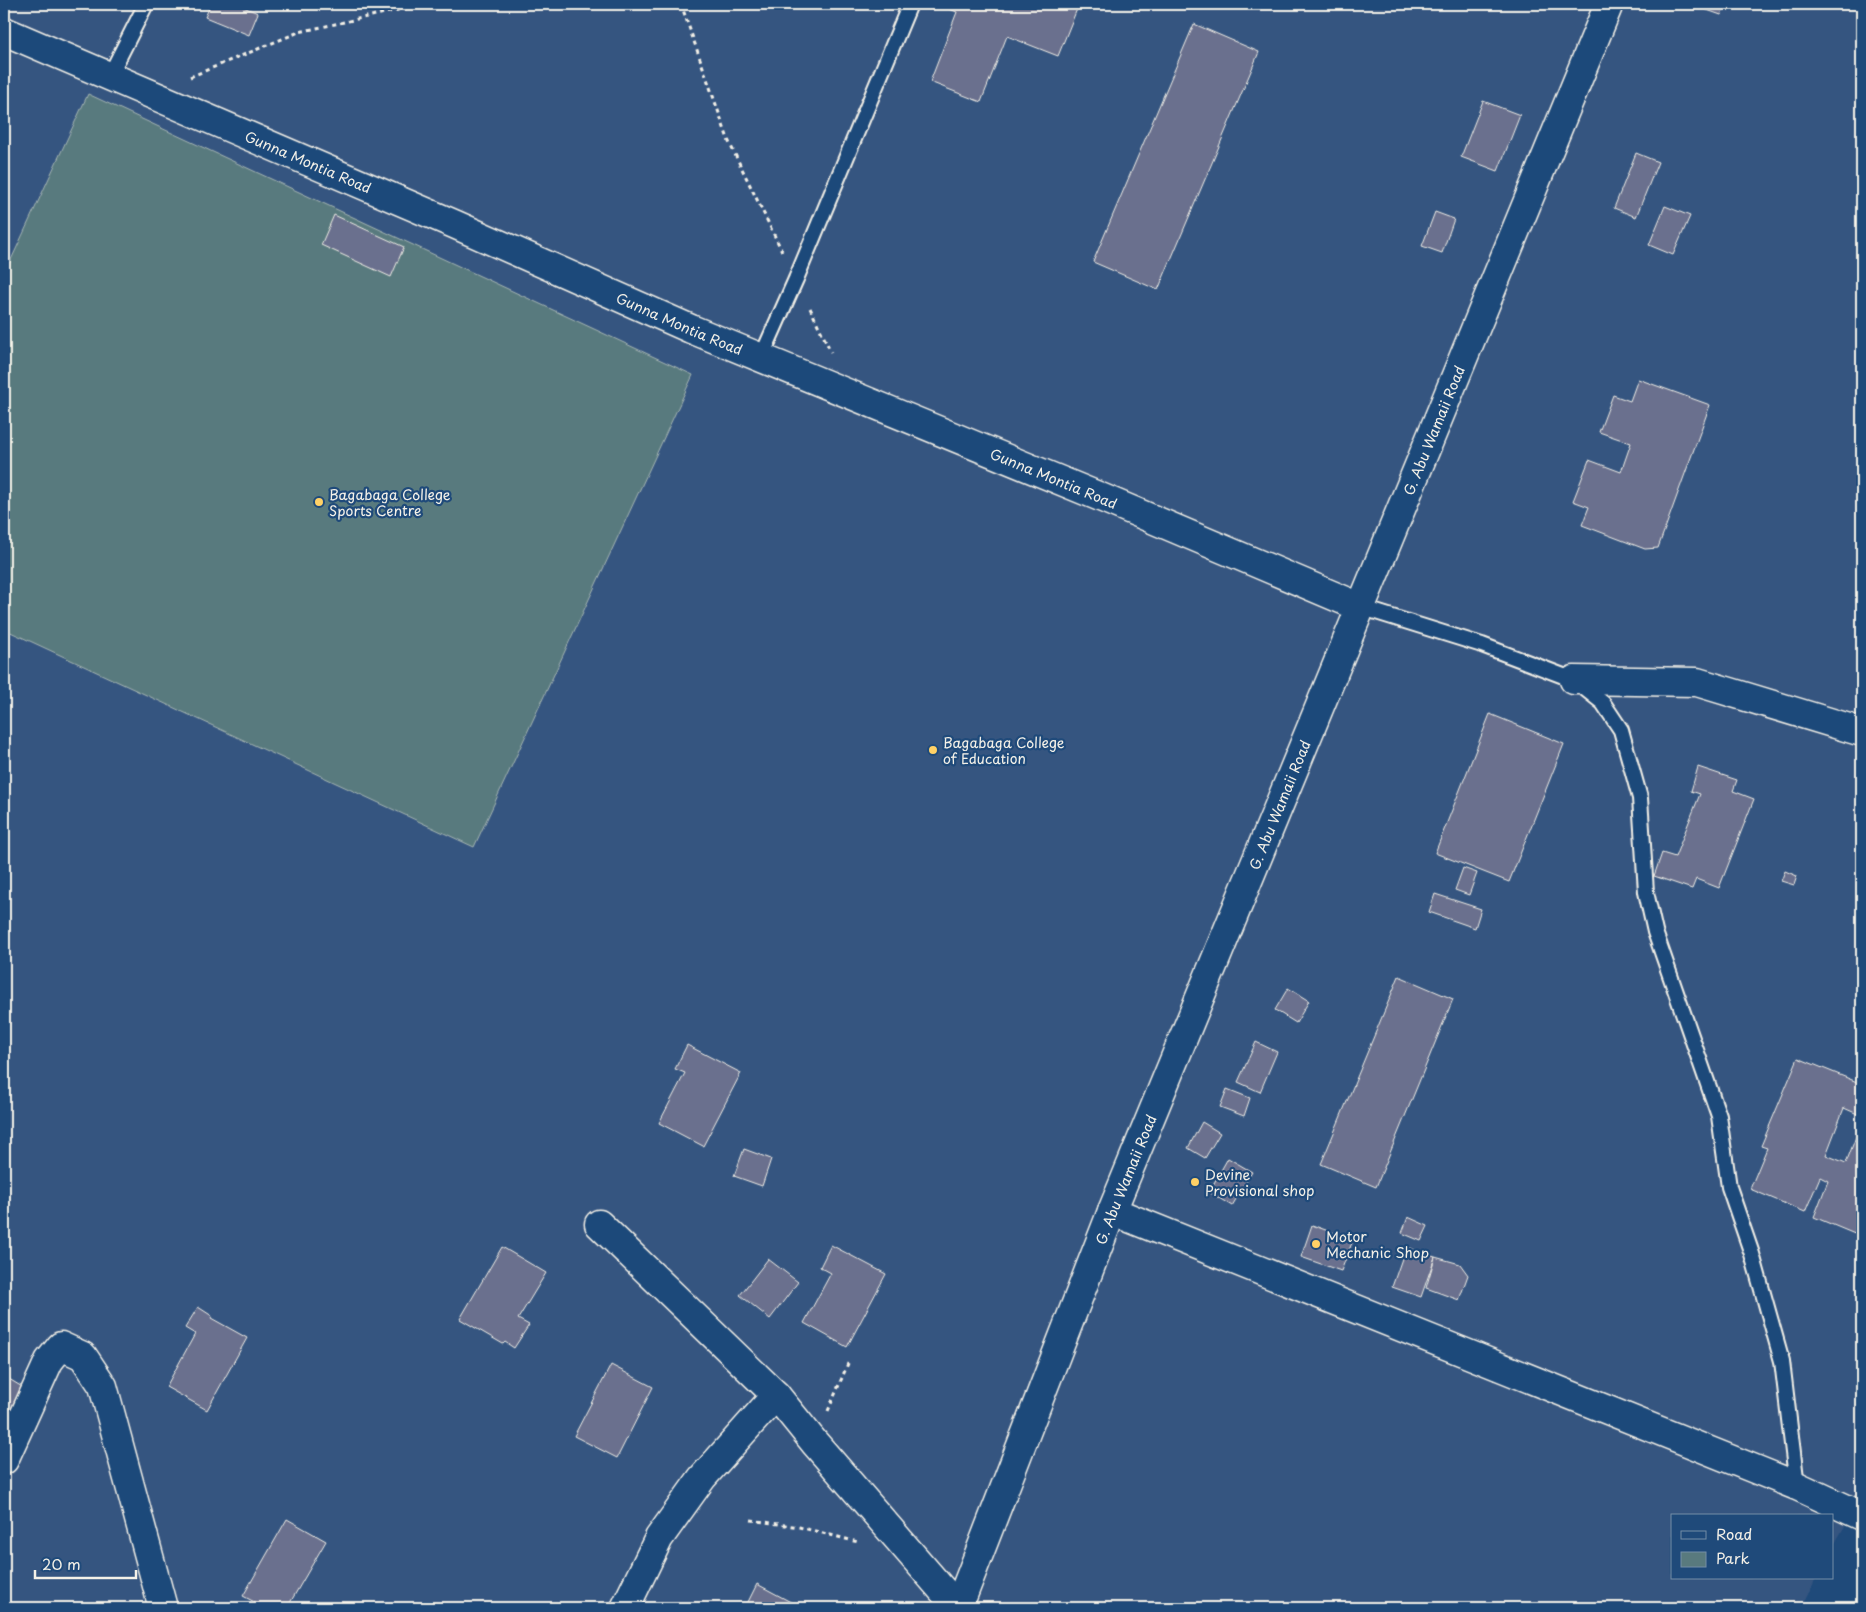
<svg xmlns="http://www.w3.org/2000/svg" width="1866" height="1612" font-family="'Playpen Sans',sans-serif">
<rect width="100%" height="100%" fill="#1f4a7a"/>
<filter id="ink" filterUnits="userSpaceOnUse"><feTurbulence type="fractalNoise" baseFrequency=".02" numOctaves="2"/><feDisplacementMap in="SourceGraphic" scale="10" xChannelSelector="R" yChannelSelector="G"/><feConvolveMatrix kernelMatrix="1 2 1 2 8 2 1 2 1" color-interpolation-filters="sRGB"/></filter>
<g filter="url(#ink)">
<!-- built -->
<path fill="#365580" d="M4,4H1862V1497L1832,1548V1516H1672V1578H1816L1802,1608H4Z"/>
<!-- green -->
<path fill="#597a7e" stroke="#a6b6b3" d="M88,94L693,375L474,847L4,629V275Z"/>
<!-- building -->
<path fill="#6a708e" stroke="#f4f1e8" d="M211,4H236L258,13L249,35L205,17Z
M943,4H1079L1058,56L1007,36L981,102L930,82L957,12L942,6Z
M1690,4H1726L1721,15Z
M1194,24L1259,52L1158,290L1093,262Z
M1483,101L1520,115L1498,171L1461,157Z
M1636,153L1658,162L1636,217L1614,208Z
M1665,206L1690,216L1673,255L1649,245Z
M1435,212L1454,219L1442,253L1422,246Z
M334,215L404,247L391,277L321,245Z
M1638,379L1710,405L1658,548L1645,549L1582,525L1589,507L1573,501L1589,460L1621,472L1631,443L1599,432L1613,395L1630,401Z
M1490,714L1564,744L1509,882L1435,853Z
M1698,767L1737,780L1733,791L1754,799L1719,888L1696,879L1692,889L1654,876L1662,853L1675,857L1700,794L1691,791Z
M1463,868L1477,873L1469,895L1455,890Z
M1785,871L1797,876L1794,885L1781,881Z
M1435,894L1481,909L1475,928L1429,912Z
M1399,976L1453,999L1376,1187L1321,1164Z
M1288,988L1309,1001L1296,1023L1275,1010Z
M1256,1042L1277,1052L1260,1092L1238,1082Z
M687,1045L741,1073L703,1146L659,1123L685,1073L675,1069Z
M1798,1058L1862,1084V1116L1844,1108L1826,1155L1846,1163L1862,1121V1237L1814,1217L1828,1181L1820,1177L1805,1212L1750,1189L1767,1148L1761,1146Z
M1227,1089L1250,1098L1244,1116L1220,1107Z
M1202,1122L1220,1133L1205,1158L1188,1148Z
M744,1149L771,1159L762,1186L734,1176Z
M1228,1158L1252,1172L1232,1206L1209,1192Z
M1408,1217L1428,1226L1421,1241L1402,1233Z
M1312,1225L1353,1240L1341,1271L1301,1257Z
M831,1245L886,1274L847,1347L804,1323L831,1273L820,1267Z
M502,1247L546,1273L518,1319L529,1325L514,1348L505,1342L503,1344L460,1319Z
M1406,1247L1435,1257L1421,1297L1392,1287Z
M1435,1257L1460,1264L1468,1275L1459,1300L1426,1288Z
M768,1259L798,1282L770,1319L740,1295Z
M198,1307L212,1316L211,1318L247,1338L207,1410L166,1387L195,1334L185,1328Z
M611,1365L653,1387L617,1458L574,1436Z
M4,1376L24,1388L4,1422Z
M287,1519L326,1541L287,1608H266L243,1596Z
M757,1584L800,1607V1608H745Z"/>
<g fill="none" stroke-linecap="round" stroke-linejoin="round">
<!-- service casing -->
<g stroke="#f4f1e8" stroke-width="18">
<path id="service" d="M109,77L146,4
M761,358L796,279L910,4
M1360,607L1482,645L1574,680L1603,703L1621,730L1640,798L1646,892L1655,932L1719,1116L1729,1187L1752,1254L1782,1361L1797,1486"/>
</g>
<!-- minor casing -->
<g stroke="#f4f1e8" stroke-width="31">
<g id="minor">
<path id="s1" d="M4,31L454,224L691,329L1098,496L1360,607"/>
<path d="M1574,680L1697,682L1862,732"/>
<path d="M1112,1211L1797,1486L1862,1516"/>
<path d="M599,1224L776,1395"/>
<path d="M4,1460L49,1361L61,1346L83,1356L103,1386L163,1608"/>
<path d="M625,1608L659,1538L702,1478L776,1395L814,1442L958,1608"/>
<path id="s2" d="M958,1608L1112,1211L1609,4"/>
</g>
</g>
<!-- path -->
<path stroke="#f4f1e8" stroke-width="3" stroke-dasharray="4 4" stroke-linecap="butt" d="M681,4L729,142L782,251
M190,77L299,32L425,4
M810,308L831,352
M828,1411L849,1361
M751,1520L799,1527L858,1542"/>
<!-- service -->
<use href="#service" stroke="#1f4a7a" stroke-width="14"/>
<!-- minor -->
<use href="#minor" stroke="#1f4a7a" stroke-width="28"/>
</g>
</g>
<!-- markers -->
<g fill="#ffd166" stroke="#1f4a7a" stroke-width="2">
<circle cx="319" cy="502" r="5"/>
<circle cx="933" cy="750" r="5"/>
<circle cx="1195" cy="1182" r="5"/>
<circle cx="1316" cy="1244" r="5"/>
</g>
<g text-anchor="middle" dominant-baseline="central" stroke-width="4.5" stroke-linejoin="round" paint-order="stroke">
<!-- street labels -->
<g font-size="14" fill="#f4f1e8" stroke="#1f4a7a">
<text stroke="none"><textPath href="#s1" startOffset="331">Gunna Montia Road</textPath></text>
<text stroke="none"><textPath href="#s1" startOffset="736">Gunna Montia Road</textPath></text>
<text stroke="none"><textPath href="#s2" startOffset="1270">G. Abu Wamaii Road</textPath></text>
<text stroke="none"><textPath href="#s1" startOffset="1141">Gunna Montia Road</textPath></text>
<text stroke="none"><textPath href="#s2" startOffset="865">G. Abu Wamaii Road</textPath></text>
<text stroke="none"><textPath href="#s2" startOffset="460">G. Abu Wamaii Road</textPath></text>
</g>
<!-- poi labels -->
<g font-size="14" fill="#f4f1e8" stroke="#1f4a7a" text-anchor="start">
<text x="329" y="494">Bagabaga College<tspan x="329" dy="16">Sports Centre</tspan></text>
<text x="943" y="742">Bagabaga College<tspan x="943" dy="16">of Education</tspan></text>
<text x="1205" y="1174">Devine<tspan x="1205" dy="16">Provisional shop</tspan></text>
<text x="1326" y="1236">Motor<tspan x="1326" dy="16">Mechanic Shop</tspan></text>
</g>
</g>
<!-- margin -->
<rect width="1866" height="1612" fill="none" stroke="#1f4a7a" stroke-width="20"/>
<rect x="10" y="10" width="1846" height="1592" fill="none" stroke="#f4f1e8" stroke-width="2" filter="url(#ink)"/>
<!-- legend -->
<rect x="1671" y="1514" width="162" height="65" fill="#1f4a7a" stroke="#748da6"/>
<rect x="1681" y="1531" width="25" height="8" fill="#1f4a7a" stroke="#748da6"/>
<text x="1716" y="1540" font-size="15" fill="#f4f1e8">Road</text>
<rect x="1681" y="1552" width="25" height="15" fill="#597a7e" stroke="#748da6"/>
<text x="1716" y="1564" font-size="15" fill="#f4f1e8">Park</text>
<!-- scale -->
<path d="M35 1570v8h101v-8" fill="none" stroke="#f4f1e8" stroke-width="2.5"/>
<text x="42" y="1570" font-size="15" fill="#f4f1e8" stroke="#1f4a7a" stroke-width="4" paint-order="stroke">20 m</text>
</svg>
